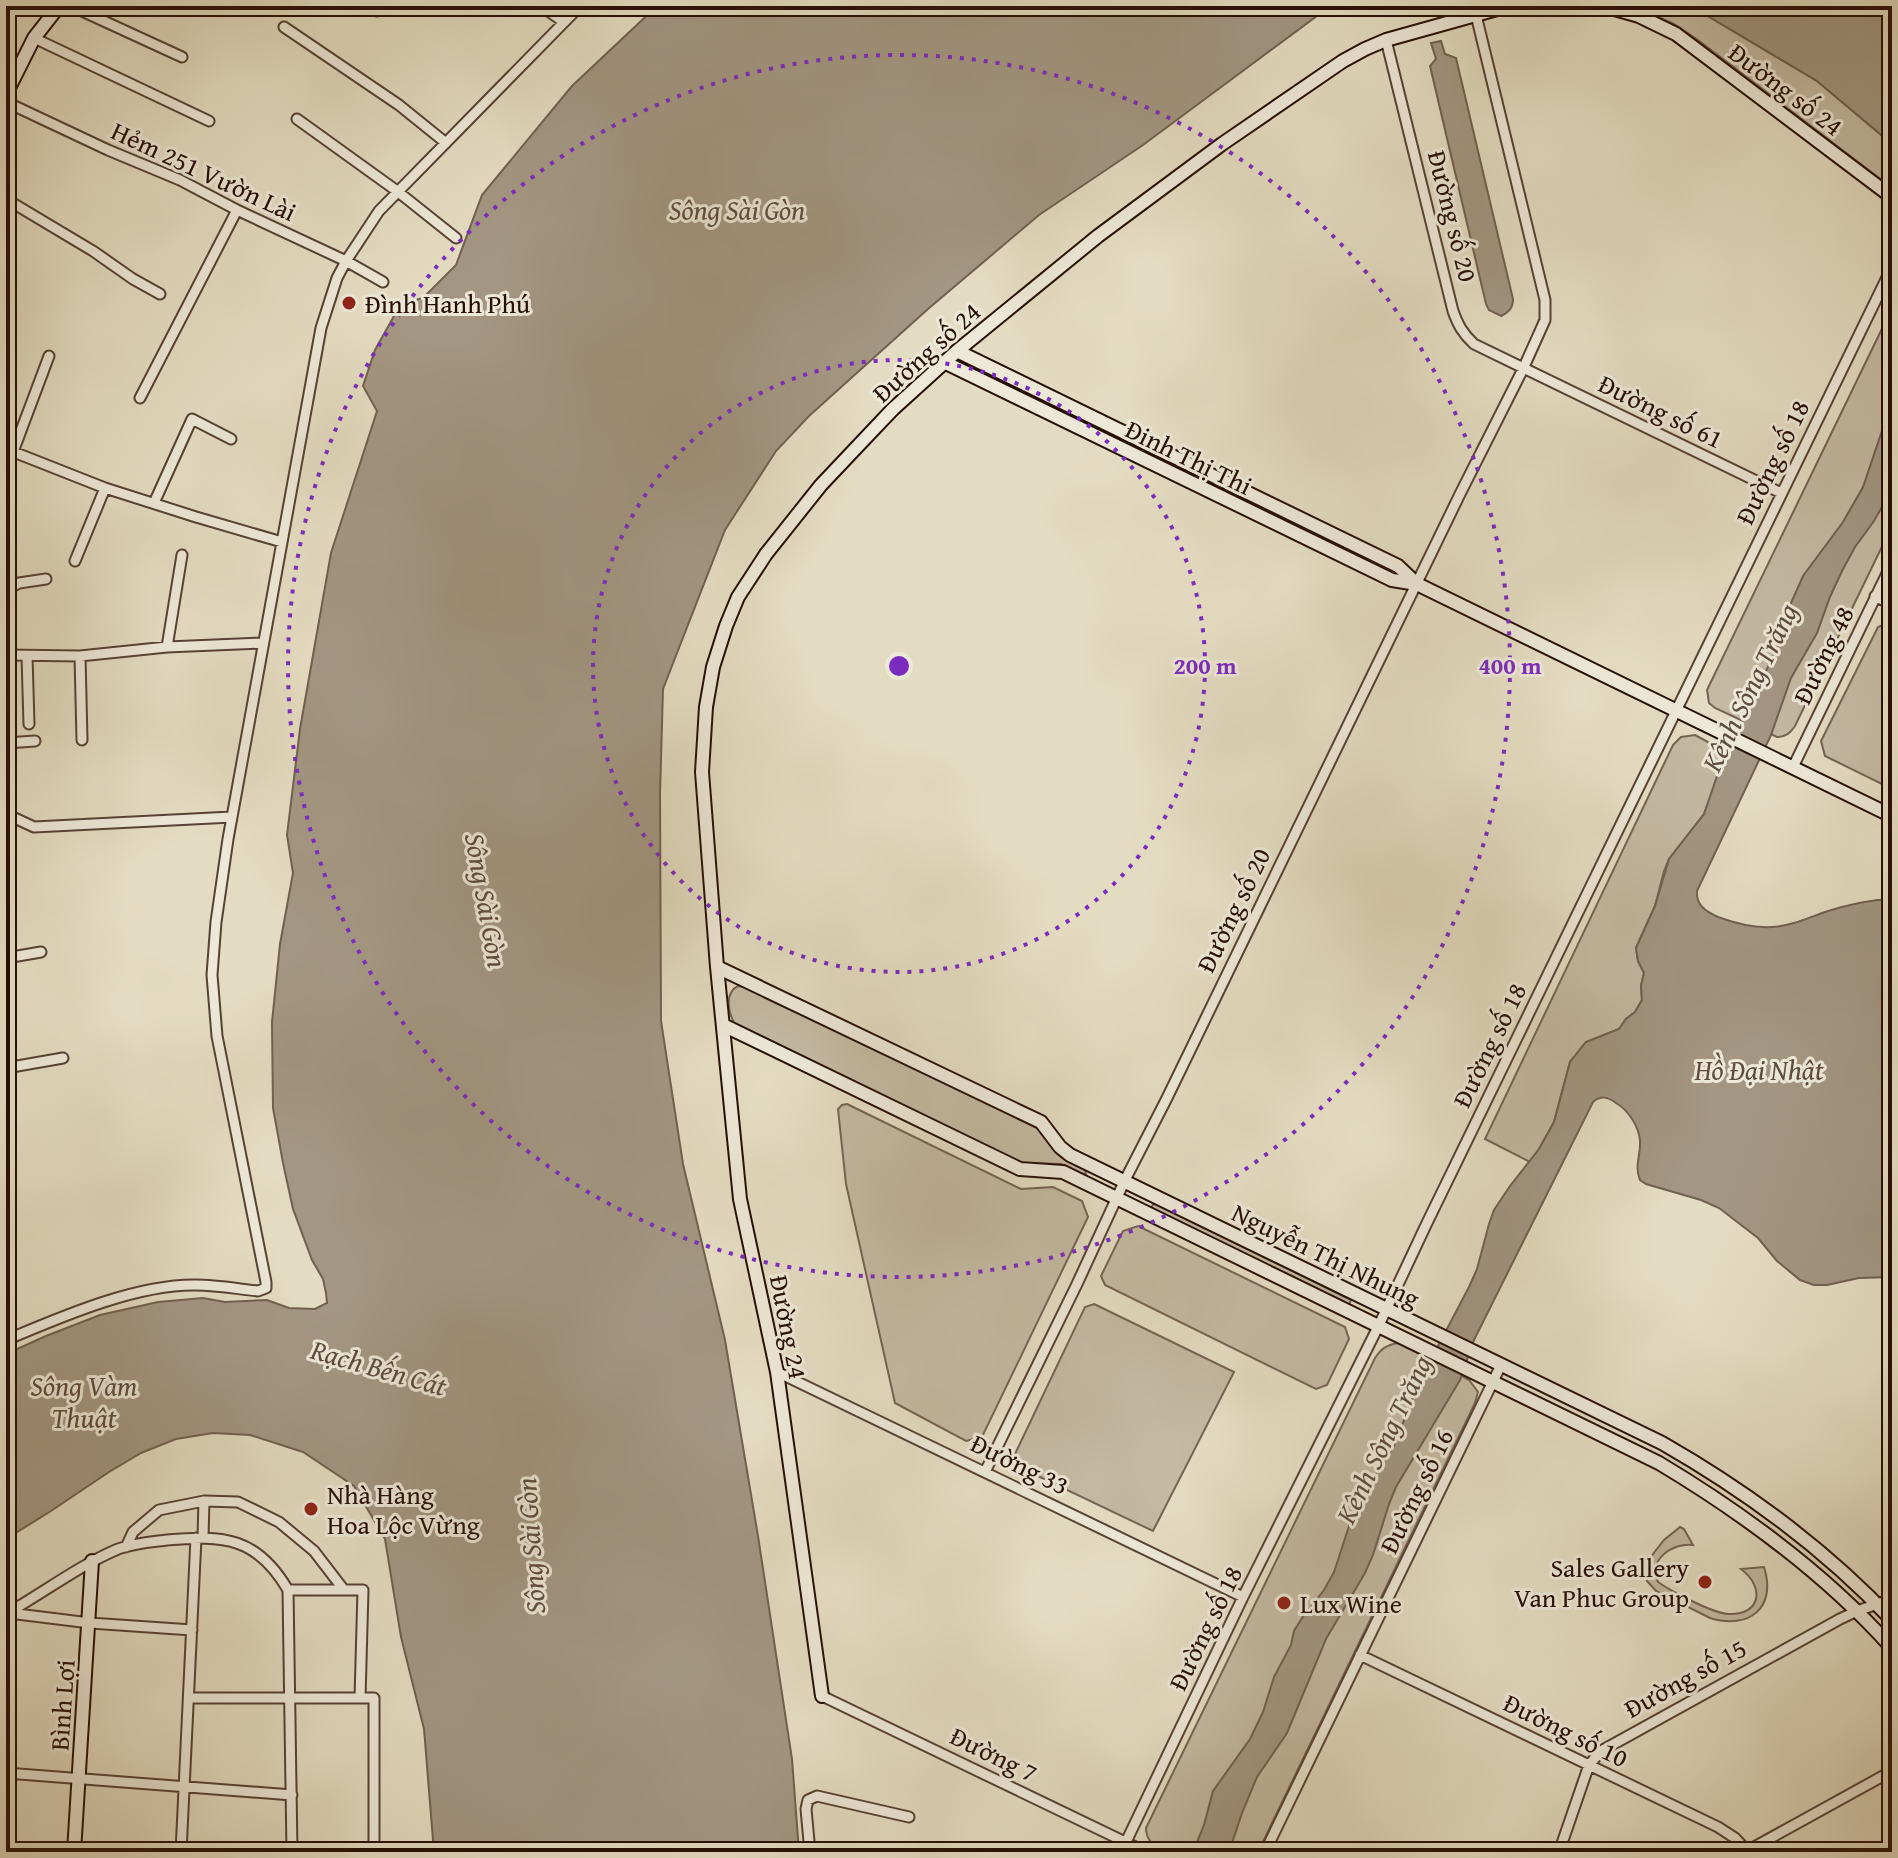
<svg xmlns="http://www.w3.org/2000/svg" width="1898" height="1858" font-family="'Gentium Book Plus',serif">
<rect width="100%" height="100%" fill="#e4dcc2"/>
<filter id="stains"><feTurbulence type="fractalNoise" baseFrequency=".0025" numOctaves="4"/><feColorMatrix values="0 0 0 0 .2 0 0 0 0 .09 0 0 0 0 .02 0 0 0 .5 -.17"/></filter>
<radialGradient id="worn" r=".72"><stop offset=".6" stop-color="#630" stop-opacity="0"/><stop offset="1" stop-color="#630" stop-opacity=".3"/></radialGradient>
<!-- green -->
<path fill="#c4b9a2" stroke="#756454" stroke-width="2" d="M1632,6H1691L1817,81L1892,144V188L1698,40L1674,24Z
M1892,308V526L1795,726C1790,733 1786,737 1777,737L1715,708L1709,703L1707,690Z
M1892,621V789L1825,756L1821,741L1878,627Z
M1695,735L1728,753L1704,814L1669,859L1664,871L1655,906L1636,948L1638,961L1644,973L1641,986L1642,1000L1635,1012L1626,1019L1619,1029L1586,1042L1570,1062L1554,1122L1539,1149L1530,1162L1485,1139L1673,745L1681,737Z
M738,986L746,987L1037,1128L1061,1157L1085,1170L1086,1174H1083L1061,1164L1020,1163L735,1024C728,1013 724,993 738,986Z
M847,1104L1021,1189L1053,1187L1082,1201L1088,1217L982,1437L966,1441L895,1403L846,1184L838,1109L842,1105Z
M1154,1203L1351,1300L1349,1305L1151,1208Z
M1138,1226L1345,1327L1349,1339L1327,1385L1316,1389L1105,1285L1101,1276L1123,1231Z
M1094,1304L1234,1372L1153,1531L1021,1468L1015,1454L1085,1307Z
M1398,1343L1405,1345L1469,1380L1478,1392L1475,1403L1258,1852H1165C1154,1846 1146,1841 1146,1828L1375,1358C1381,1349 1386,1345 1398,1343Z
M1680,1527L1684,1529L1693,1545C1673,1542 1647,1560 1658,1582C1671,1591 1712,1613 1728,1614C1760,1616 1766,1588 1741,1569L1764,1567C1777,1608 1749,1630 1710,1618L1656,1591L1647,1581L1646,1567L1653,1554L1664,1540Z"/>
<!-- water -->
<path fill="#a39682" stroke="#716050" stroke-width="2" d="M657,6H1341L1317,16L1143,145L1039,215L928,309L809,416L776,451L725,530L663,689L660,794L661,1021L683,1164L725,1340L758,1536L792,1759L799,1852H434L424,1729L401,1637L385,1539L354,1486L303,1452L250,1435L213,1433L176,1439L141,1453L109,1472L51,1511L6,1539V1354L46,1336L100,1315L158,1302L203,1298L225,1302L267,1300L289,1308L315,1309L327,1303L326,1293L323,1279L312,1260L293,1209L283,1163L273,1108L272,1022L280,944L293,873L287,835L300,729L331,553L377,411L363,386L375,350L399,307L424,297L456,265L482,195L572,86Z
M1691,6H1892V144L1817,81Z
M1441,41L1445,54L1456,58L1513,299C1513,308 1509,312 1501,316L1489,310L1486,304L1430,66L1436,59L1431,43Z
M1892,401L1891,491L1874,521L1855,547L1842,571L1830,597L1817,633L1791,678L1771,735L1697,891C1696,905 1705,911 1718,917C1734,923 1754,928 1772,927C1791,926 1808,918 1825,912C1846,905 1870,900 1892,899V1277L1859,1278L1827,1285H1814L1800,1280L1777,1261L1758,1238L1719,1208L1701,1200L1646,1184L1640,1180C1634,1166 1641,1155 1640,1141C1639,1126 1628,1110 1616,1103C1608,1097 1601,1095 1593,1102L1474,1340L1460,1380L1396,1487L1389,1504L1373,1555L1365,1573L1326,1639L1287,1733L1257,1777L1242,1813L1229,1852H1193L1204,1825L1213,1791L1250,1739L1263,1712L1274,1677L1291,1645L1294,1631L1302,1618L1324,1590L1334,1572L1353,1514L1362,1495L1394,1446L1418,1384L1469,1287L1477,1269L1489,1224L1494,1210L1510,1186L1539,1149L1554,1122L1570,1062L1586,1042L1619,1029L1626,1019L1635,1012L1642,1000L1641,986L1644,973L1638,961L1636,948L1655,906L1669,859L1704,814L1717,776L1775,652L1791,603L1803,576L1843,522L1863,487Z"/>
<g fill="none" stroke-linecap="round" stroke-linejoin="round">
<!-- street casing -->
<g stroke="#564234" stroke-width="13">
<path id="street" d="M41,6L52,16
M71,6L182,57
M369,6L377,11
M541,6L564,22
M284,27L399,105L446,143
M34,38L209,121
M1386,40L1453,311C1458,325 1463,334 1474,344L1781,493
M6,60L19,67
M6,102L108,150L180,180L237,210L346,261L383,282
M297,119L397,191L456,238
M6,199L93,251L133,279L160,294
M140,398L237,210
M6,449L105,488L196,517L282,542
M13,452L49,356
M154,503L192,419L231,439
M75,561L105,488
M6,590L19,583L46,579
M1875,596L1892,605
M167,647L182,555
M6,655L80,656L167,647L263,643
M27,656L29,724
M80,656L82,740
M6,743L35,741
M1793,767L1892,563
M6,814L34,827L232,817
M6,958L41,952
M6,1068L63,1058
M6,1340C61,1317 136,1284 196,1285C217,1285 238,1289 258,1291L266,1288V1282L217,1036L212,975L216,922L228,839L321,328L337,278L346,261L379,211L580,6
M777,1372L1243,1597
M985,1472L1077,1284L1125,1180L1167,1098L1460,494L1523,369L1545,320V300L1476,15
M203,1537L204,1501
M126,1547L133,1532L159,1510L204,1501L238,1502L279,1522L314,1551L344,1590
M288,1590H363L360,1698
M9,1613L90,1623L192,1630
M6,1614C43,1593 78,1566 118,1549C134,1543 151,1542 167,1540C224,1535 257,1537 288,1590L292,1852
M1360,1655L1718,1827L1735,1838L1748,1852
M822,1696L1146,1852
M189,1698H374V1852
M6,1773L292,1795
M1126,1842L1243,1597L1379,1325L1426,1225L1892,267
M1747,1851L1892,1771
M181,1852L196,1538
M810,1852L806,1809L808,1800L817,1796L909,1817
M1265,1852L1501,1365
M1559,1852L1589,1765L1601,1751L1840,1619L1857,1611L1892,1599"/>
</g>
<!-- secondary casing -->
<g stroke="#260f05" stroke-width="16">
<path id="secondary" d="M1604,6L1639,16L1676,34L1892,197
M6,94L34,38L59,6
M957,351L1398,566L1417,584
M944,362L1392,580L1417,584L1892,816
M717,967L1041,1122L1060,1147L1070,1155L1662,1443C1746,1491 1825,1549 1892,1620
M723,1025L1020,1169L1063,1172L1659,1463C1744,1514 1826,1574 1892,1648
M822,1696L777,1372L740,1199L717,967L702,772L706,707L713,667L726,626L738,597L766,554L821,485L856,448L893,409L957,351L1098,236L1222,144L1343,61L1365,49L1386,40L1508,6
M74,1852L92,1561"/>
</g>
<!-- street -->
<use href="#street" stroke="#ede8d7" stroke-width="9"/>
<!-- secondary -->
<use href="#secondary" stroke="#ede8d7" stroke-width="12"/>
</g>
<!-- distance rings -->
<g fill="none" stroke="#7b2cbf" stroke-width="4" stroke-dasharray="4 8">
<circle cx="899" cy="666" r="306"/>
<circle cx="899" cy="666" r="611"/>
</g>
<!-- markers -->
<g fill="#8f2418" stroke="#ede8d7" stroke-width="3">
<circle cx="349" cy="303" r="8"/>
<circle cx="311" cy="1509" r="8"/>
<circle cx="1705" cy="1582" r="8"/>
<circle cx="1284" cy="1603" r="8"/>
</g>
<g text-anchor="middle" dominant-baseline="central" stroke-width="6" stroke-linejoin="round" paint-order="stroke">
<!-- street labels -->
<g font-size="26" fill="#260f05" stroke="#ede8d7">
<text transform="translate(1786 89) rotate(37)">Đường số 24</text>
<text transform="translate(204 171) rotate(25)">Hẻm 251 Vườn Lài</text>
<text transform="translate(1453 216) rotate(76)">Đường số 20</text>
<text transform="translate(926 352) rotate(-42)">Đường số 24</text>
<text transform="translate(1661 411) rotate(26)">Đường số 61</text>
<text transform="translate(1189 457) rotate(26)">Đinh Thị Thi</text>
<text transform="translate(1772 462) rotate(-64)">Đường số 18</text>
<text transform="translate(1823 655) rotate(-64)">Đường 48</text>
<text transform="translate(1233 910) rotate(-64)">Đường số 20</text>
<text transform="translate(1489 1045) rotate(-64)">Đường số 18</text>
<text transform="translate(1326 1255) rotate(26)">Nguyễn Thị Nhung</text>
<text transform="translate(789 1327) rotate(79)">Đường 24</text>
<text transform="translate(1020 1464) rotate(26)">Đường 33</text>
<text transform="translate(1416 1491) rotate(-64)">Đường số 16</text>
<text transform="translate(1205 1628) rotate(-64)">Đường số 18</text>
<text transform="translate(1685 1678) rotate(-29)">Đường số 15</text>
<text transform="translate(62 1705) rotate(-86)">Bình Lợi</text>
<text transform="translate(1566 1730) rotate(26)">Đường số 10</text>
<text transform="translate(994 1754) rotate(26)">Đường 7</text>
</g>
<!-- poi labels -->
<g font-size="26" fill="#260f05" stroke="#ede8d7" text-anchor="start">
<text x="365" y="303">Đình Hanh Phú</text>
<text x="327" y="1494">Nhà Hàng<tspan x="327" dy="30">Hoa Lộc Vừng</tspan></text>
<text x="1689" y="1567" text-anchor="end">Sales Gallery<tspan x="1689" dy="30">Van Phuc Group</tspan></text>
<text x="1300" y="1603">Lux Wine</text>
</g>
<!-- water labels -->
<g font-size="28" font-style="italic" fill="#5e4c3d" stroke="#ede8d7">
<text x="737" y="209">Sông Sài Gòn</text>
<text transform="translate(1749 687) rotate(-64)">Kênh Sông Trăng</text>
<text transform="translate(487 900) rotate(80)">Sông Sài Gòn</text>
<text x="1759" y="1069">Hồ Đại Nhật</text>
<text transform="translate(379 1367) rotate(16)">Rạch Bến Cát</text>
<text x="84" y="1385">Sông Vàm<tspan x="84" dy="32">Thuật</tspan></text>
<text transform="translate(1383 1439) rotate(-64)">Kênh Sông Trăng</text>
<text transform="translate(530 1546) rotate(-94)">Sông Sài Gòn</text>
</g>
</g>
<circle cx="899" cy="666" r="12" fill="#7b2cbf" stroke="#ede8d7" stroke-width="4"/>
<g font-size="24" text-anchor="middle" font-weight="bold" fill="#7b2cbf" stroke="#ede8d7" stroke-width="6" stroke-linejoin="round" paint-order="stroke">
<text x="1205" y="674">200 m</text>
<text x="1510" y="674">400 m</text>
</g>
<!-- margin -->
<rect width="1898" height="1858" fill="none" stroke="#e4dcc2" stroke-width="32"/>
<rect x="8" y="8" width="1882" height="1842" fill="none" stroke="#260f05" stroke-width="4"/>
<rect x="16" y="16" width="1866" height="1826" fill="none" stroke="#260f05" stroke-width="2"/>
<rect width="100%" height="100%" filter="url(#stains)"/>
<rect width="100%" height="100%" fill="url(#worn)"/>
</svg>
